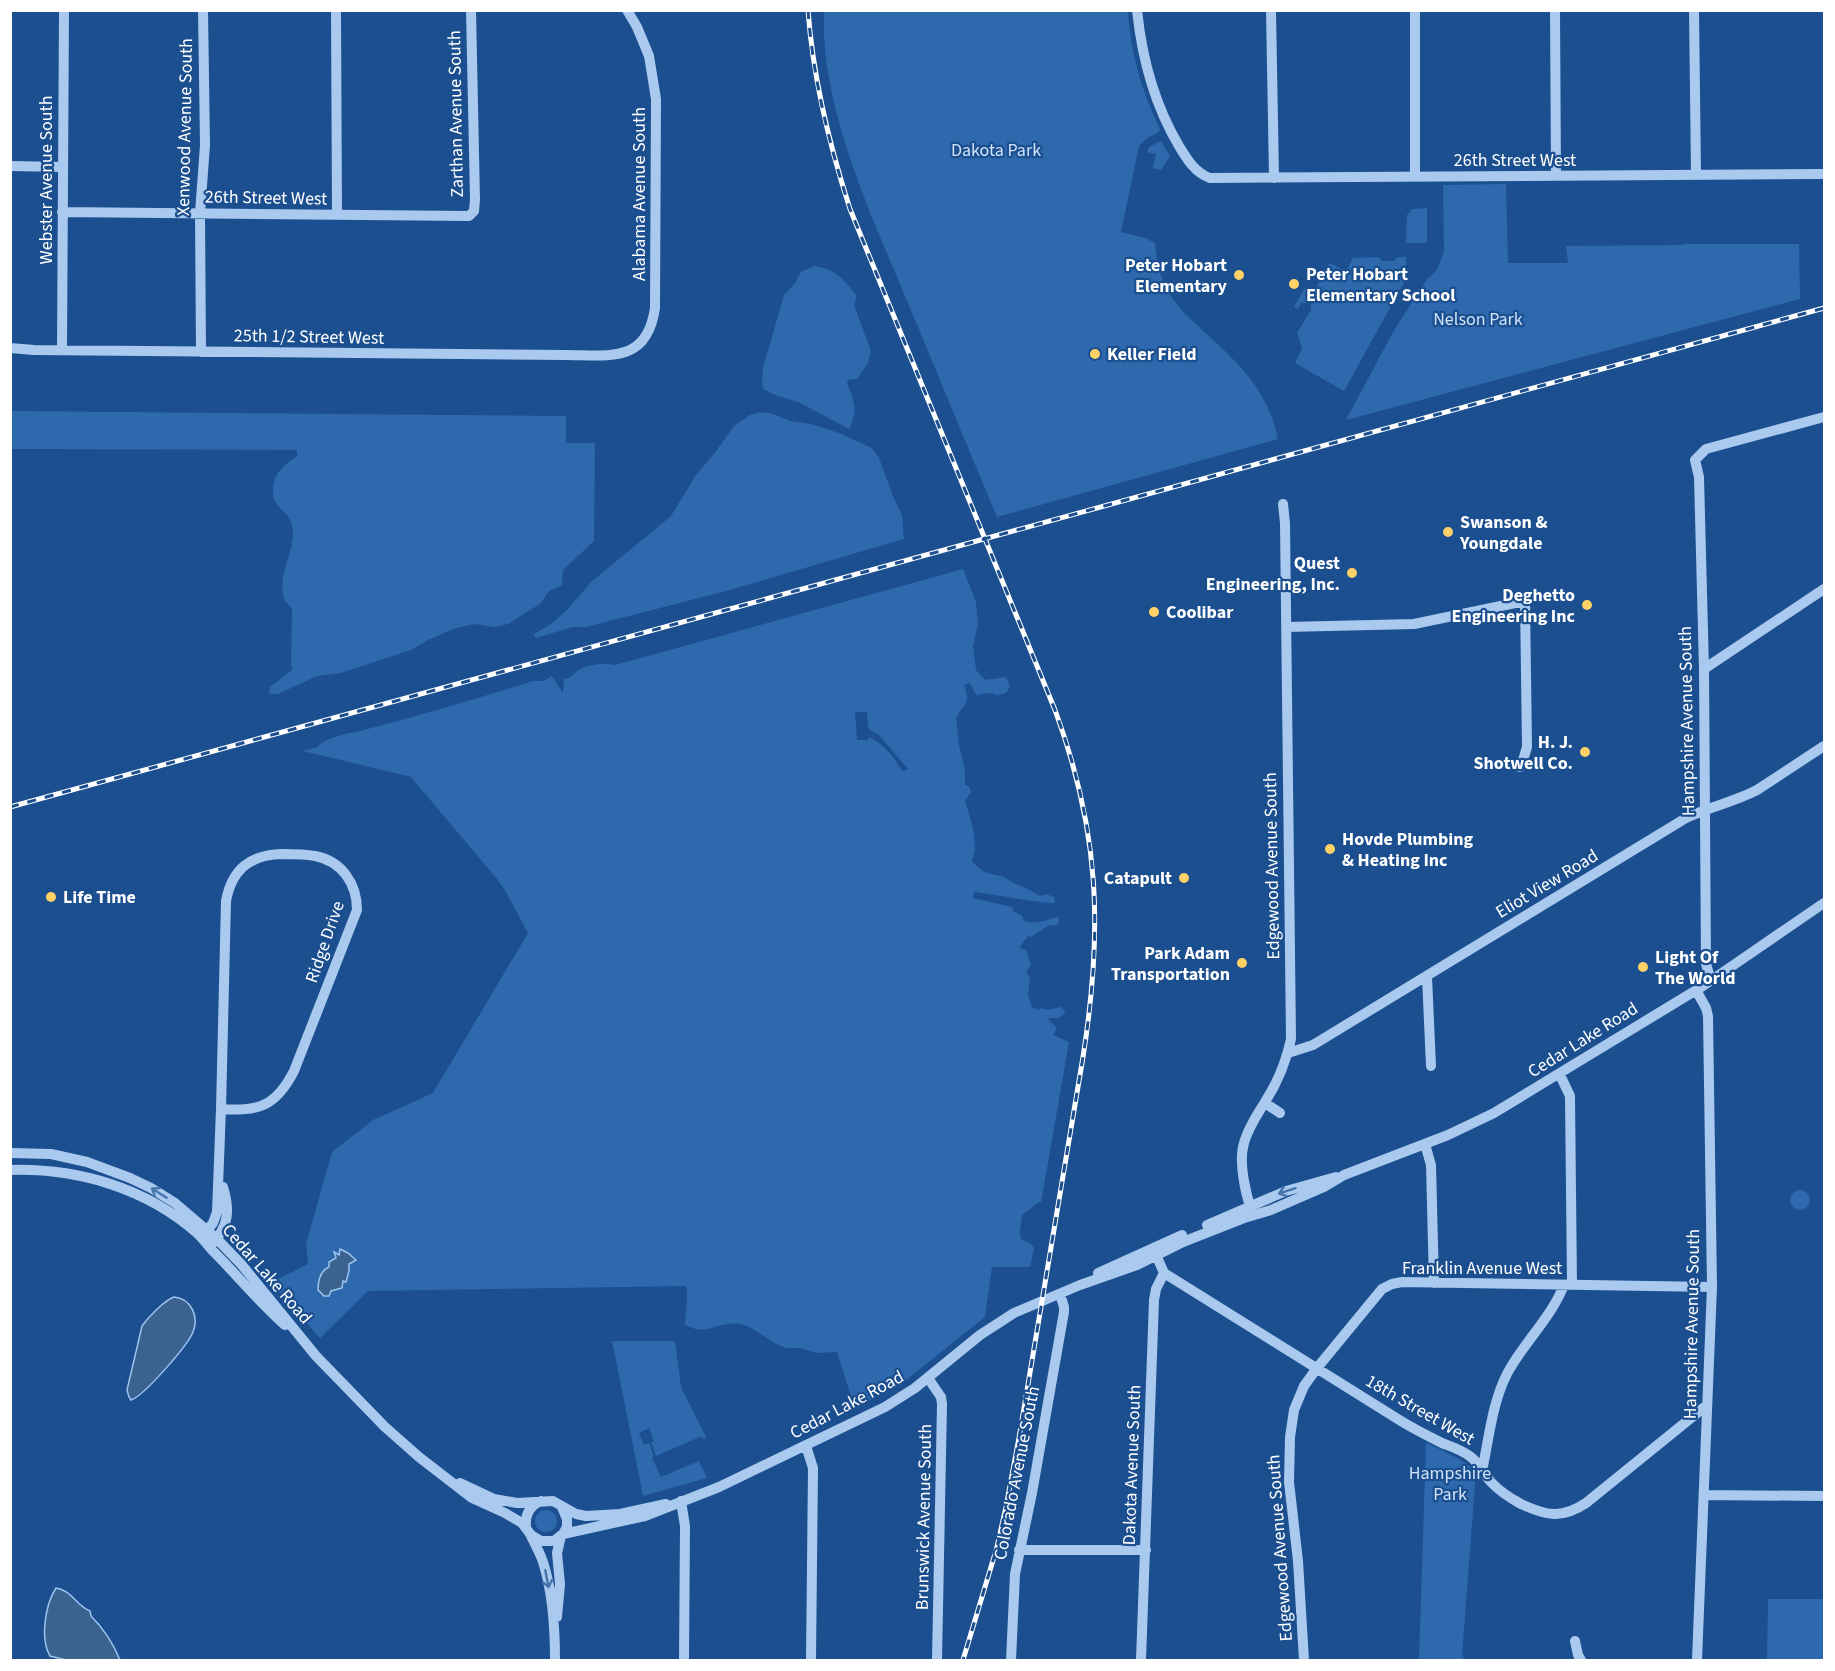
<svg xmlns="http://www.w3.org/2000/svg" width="1835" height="1671" font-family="'Source Sans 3',sans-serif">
<rect width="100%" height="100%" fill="#1b4f8f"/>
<!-- green -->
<path fill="#2e69ad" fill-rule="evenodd" d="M824,11H1128C1130,52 1142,92 1160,129L1159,132L1146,139L1139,146L1121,232L1145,238L1155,243C1156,259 1160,277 1168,291C1179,310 1196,324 1211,338C1244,368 1269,395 1278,439L997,517C965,441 934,365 902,289C867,205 820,103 824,11Z
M1161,141L1170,156L1161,170L1153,168L1156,154L1147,152L1149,147Z
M1506,184L1508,263H1568L1566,246L1682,245L1683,244H1799L1800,299L1346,420L1393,332L1427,279L1436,271L1444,252L1443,185Z
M1427,208V243H1406L1407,215L1412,209Z
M1378,257L1382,261H1394L1398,257H1406V279L1344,391L1295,363L1302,348L1297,333L1311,310V303H1301L1298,309L1294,307L1306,286L1312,289L1316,288L1329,263L1346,271L1353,258Z
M814,266C834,268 845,280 857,296L854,305L871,351L868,363L857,379L848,380L847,384C855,402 858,411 849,429L798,402L775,395L763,389L762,383L763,368L784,295L795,283L801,272Z
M11,411L566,416V443H595L594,541L563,570L562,585L549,591L540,604L508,624L495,627L474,624L456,628L428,640L411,650L341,673L317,676L278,694H269L270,687L292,670L293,666L291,667L292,609C290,606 285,602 284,598C277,577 293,554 293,533C292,507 271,511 273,489C274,472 284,465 297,456V450L11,449Z
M760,412L770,413L790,421L811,424L839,433L872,448L879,458L894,499L902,515L904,539L730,590L586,627H573L536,638L534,634L551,624L568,609L591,582L671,516L696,475L714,454L734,426L750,415Z
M963,569L976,602L978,624L973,646L976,670L985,680L1006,677L1010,687L1006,693L997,695L991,693L976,695L970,683L964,685C971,706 965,701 956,718L959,745L965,770V785L969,786L971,792L965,801C971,820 979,841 972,861C983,873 986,873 1001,876C1006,877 1009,881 1014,883C1023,887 1031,890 1040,896L1046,894L1054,897L1055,903C1026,902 1003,895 974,892L973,898L1012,907L1013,911L1022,916L1024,921C1036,925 1049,920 1059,916L1058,924L1054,926L1049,925L1031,937L1028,936L1019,948L1026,950L1031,966L1026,971L1030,978L1028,995L1032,1007L1038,1010L1041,1008L1048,1010L1061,1007L1065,1011L1064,1014L1058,1018H1047L1057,1028L1053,1035L1069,1042L1041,1203L1039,1202L1022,1215C1022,1223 1018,1231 1021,1239L1031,1244L1034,1248L1030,1267H992L985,1317L900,1385L885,1391L855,1409L837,1352C830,1352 824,1353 818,1353C811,1352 806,1349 800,1348C795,1347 790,1349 786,1348C769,1343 756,1327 740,1324C717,1321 708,1337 685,1325C685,1312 689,1297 686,1286L368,1291L320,1338L271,1283L308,1264L306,1244L332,1152L373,1120L433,1093L528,933L506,892L497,879L411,777L303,751L318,747C324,738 349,733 360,731C418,716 476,699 533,681H543L552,676L563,693L564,679C574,677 573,673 580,669C590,664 604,663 615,665ZM855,712H867L868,727L871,731L878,734L908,769L902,771C894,757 884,744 869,737L868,740H857ZM335,1253L349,1264V1271L346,1281H343L331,1291L318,1281L324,1269L329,1267L336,1258Z
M1790 1200a10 10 0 1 1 20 0a10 10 0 1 1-20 0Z
M675,1341L681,1387L706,1437L704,1440L702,1436L656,1456L651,1442L654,1441L649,1428L639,1433L644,1445L649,1443L654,1456L652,1458L661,1477L699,1461L707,1478L643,1496L612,1341Z
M1426,1443C1445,1452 1462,1458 1476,1472L1462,1655L1465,1660H1419Z
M535 1521a11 11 0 1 1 22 0a11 11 0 1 1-22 0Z
M1768,1599H1824V1660H1767Z"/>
<!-- water -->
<path fill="#3c6290" stroke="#9cc4f0" stroke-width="1.5" d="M340,1249L348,1253L356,1260L349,1264V1271L346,1282L343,1281L342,1288L331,1291L329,1296H324L318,1290C318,1281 320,1271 329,1267V1262L336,1258L334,1252L339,1255Z
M174,1297C192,1299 199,1317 193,1332C188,1345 144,1396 131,1400L129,1397L127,1390L142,1326C149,1316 164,1301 174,1297Z
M56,1588C71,1590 77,1606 90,1611L91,1616C104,1629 113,1643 120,1660H66L50,1656C40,1639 45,1605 56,1588Z"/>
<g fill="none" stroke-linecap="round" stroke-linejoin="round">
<!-- minor -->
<path stroke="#a9c9ee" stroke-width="10" d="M336,10L337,215
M1137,10C1142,59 1154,104 1179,146C1187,159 1195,173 1210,178L1824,174
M1271,10L1274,178
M1415,10V177
M1555,10L1556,176
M1694,10L1696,175
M10,166L62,167
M62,212L469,216L474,211L475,200L471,10
M10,348L34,350L565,355C609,355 647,364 655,308L656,99L649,56L637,27L627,10
M62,350L64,10
M201,352L200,213L205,145L203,10
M1286,627L1414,624L1525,601L1527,747L1524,757L1520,767
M1704,669L1824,589
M282,854C293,854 304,854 315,856C342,861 357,884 357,910L294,1071C276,1106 259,1112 221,1109L226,901C232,869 250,855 282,854Z
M1427,977L1431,1066
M1711,981L1706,964L1704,669L1699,477L1695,460L1706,449L1824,417
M1696,990L1706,1008L1708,1016L1712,1287L1697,1660
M1288,1053L1313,1045L1686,818C1709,807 1734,802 1757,790L1824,746
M1560,1075L1570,1096L1572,1285
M1265,1103L1280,1113
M1425,1144L1431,1165L1434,1283
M10,1153L51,1154L87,1162L130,1178L151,1188L175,1203L217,1239L241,1264L316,1356L385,1427L419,1457L472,1498L505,1513L522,1523L531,1535L541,1541H554L563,1534L567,1527V1519L562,1507
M10,1170C78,1168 146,1188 197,1233C202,1238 207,1244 212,1250C237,1275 259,1302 285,1325
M1253,1215C1246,1196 1238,1163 1244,1143C1248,1128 1257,1115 1265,1102C1278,1082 1286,1062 1291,1039L1285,523L1283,504
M1207,1225L1286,1191L1336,1177
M203,1235L213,1223L217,1212L221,1109
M212,1244C229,1226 230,1210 223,1187
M1153,1248L1164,1273L1401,1421C1414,1429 1428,1436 1442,1443C1452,1447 1462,1450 1471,1457C1479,1463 1484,1475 1491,1482C1500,1492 1510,1498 1521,1504C1547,1516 1562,1519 1586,1503L1707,1405
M1098,1273L1182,1235
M928,1378L941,1397L942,1404L937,1660
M806,1446L813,1468L811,1660
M1482,1471C1489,1439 1492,1402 1508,1372C1525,1341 1551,1318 1564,1285
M460,1483L494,1499L517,1503L553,1501L576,1514L586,1516L620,1514L666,1504
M1704,1495L1824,1496
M681,1501L685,1526L684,1660
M526,1527C525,1515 529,1506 541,1501
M563,1534L645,1516L719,1487L885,1407L915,1388L980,1335L1014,1313L1080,1285L1137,1265L1183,1242L1244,1218L1271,1210L1324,1187L1344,1175L1448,1135L1494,1113L1703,986L1824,903
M531,1536C535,1544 540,1553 543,1562C553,1593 555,1628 555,1660
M1019,1550H1146
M557,1617L560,1584L557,1553L561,1536
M1575,1641L1578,1655L1581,1660
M1011,1660L1015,1574L1032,1493L1064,1312V1307L1060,1294
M1141,1660L1154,1300L1156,1289L1164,1273
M1304,1660L1298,1561L1289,1482L1290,1437L1294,1410L1304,1386L1317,1368L1382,1289L1392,1284L1402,1282L1712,1287"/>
<!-- rail casing -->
<g stroke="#fff" stroke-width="5">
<path id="rail" d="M808,10C813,79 829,144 850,209L1055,710C1100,832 1103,930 1083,1057L1019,1438L1006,1507L997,1547L963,1660
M10,807L1824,308"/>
</g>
<!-- rail -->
<use href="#rail" stroke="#1b4f8f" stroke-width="3" stroke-dasharray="9" stroke-linecap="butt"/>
</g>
<!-- one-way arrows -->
<defs><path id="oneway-shaft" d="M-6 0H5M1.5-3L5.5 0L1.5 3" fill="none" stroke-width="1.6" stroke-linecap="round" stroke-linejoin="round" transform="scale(1.5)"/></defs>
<g stroke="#4674ac">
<use href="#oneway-shaft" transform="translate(1287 1191) rotate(162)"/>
<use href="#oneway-shaft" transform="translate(159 1193) rotate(-148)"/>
<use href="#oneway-shaft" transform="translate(547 1579) rotate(79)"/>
</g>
<!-- markers -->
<g fill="#ffd166" stroke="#1b4f8f" stroke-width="2">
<circle cx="1239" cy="275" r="6"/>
<circle cx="1294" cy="284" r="6"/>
<circle cx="1095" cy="354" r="6"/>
<circle cx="1448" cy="532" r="6"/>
<circle cx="1352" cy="573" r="6"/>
<circle cx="1587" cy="605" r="6"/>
<circle cx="1154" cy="612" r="6"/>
<circle cx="1585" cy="752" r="6"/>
<circle cx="1330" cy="849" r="6"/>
<circle cx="1184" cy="878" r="6"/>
<circle cx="51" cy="897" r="6"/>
<circle cx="1242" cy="963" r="6"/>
<circle cx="1643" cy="967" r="6"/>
</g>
<g text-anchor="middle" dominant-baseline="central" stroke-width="4.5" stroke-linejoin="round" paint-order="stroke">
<!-- street labels -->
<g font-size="18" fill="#fff" stroke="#1b4f8f">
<text transform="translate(456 114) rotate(-91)">Zarthan Avenue South</text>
<text transform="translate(185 127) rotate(-89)">Xenwood Avenue South</text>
<text x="1515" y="160">26th Street West</text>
<text transform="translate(46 180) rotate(-90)">Webster Avenue South</text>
<text transform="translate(639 194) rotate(-90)">Alabama Avenue South</text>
<text transform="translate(266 198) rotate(1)">26th Street West</text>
<text transform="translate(309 337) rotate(1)">25th 1/2 Street West</text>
<text transform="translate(1687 721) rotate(-91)">Hampshire Avenue South</text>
<text transform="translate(1272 866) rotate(-91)">Edgewood Avenue South</text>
<text transform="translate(1547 884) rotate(-31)">Eliot View Road</text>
<text transform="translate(325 942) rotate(-71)">Ridge Drive</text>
<text transform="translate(1583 1040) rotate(-32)">Cedar Lake Road</text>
<text x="1482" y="1268">Franklin Avenue West</text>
<text transform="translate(267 1274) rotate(49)">Cedar Lake Road</text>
<text transform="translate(1692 1324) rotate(-89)">Hampshire Avenue South</text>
<text transform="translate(847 1405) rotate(-28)">Cedar Lake Road</text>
<text transform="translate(1420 1410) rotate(30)">18th Street West</text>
<text transform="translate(1132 1465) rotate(-88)">Dakota Avenue South</text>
<text transform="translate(1017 1473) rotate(-79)">Colorado Avenue South</text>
<text transform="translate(924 1517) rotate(-89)">Brunswick Avenue South</text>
<text transform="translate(1280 1548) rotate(-94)">Edgewood Avenue South</text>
</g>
<!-- park labels -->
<g font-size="18" fill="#cfe3fa" stroke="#1b4f8f">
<text x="996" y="150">Dakota Park</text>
<text x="1478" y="319">Nelson Park</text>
<text x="1450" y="1473">Hampshire<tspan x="1450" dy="21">Park</tspan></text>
</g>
<!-- poi labels -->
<g font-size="18" font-weight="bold" fill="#fff" stroke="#1b4f8f" text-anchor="start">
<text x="1227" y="265" text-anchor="end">Peter Hobart<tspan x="1227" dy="21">Elementary</tspan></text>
<text x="1306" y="274">Peter Hobart<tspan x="1306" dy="21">Elementary School</tspan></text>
<text x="1107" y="354">Keller Field</text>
<text x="1460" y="522">Swanson &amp;<tspan x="1460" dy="21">Youngdale</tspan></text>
<text x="1340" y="563" text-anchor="end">Quest<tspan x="1340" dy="21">Engineering, Inc.</tspan></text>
<text x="1575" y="595" text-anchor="end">Deghetto<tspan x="1575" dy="21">Engineering Inc</tspan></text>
<text x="1166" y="612">Coolibar</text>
<text x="1573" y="742" text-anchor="end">H. J.<tspan x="1573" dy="21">Shotwell Co.</tspan></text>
<text x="1342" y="839">Hovde Plumbing<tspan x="1342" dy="21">&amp; Heating Inc</tspan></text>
<text x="1172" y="878" text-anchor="end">Catapult</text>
<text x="63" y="897">Life Time</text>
<text x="1230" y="953" text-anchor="end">Park Adam<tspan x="1230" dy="21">Transportation</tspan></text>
<text x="1655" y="957">Light Of<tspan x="1655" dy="21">The World</tspan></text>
</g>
</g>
<!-- border -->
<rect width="1835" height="1671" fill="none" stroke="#ffffff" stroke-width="24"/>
</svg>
